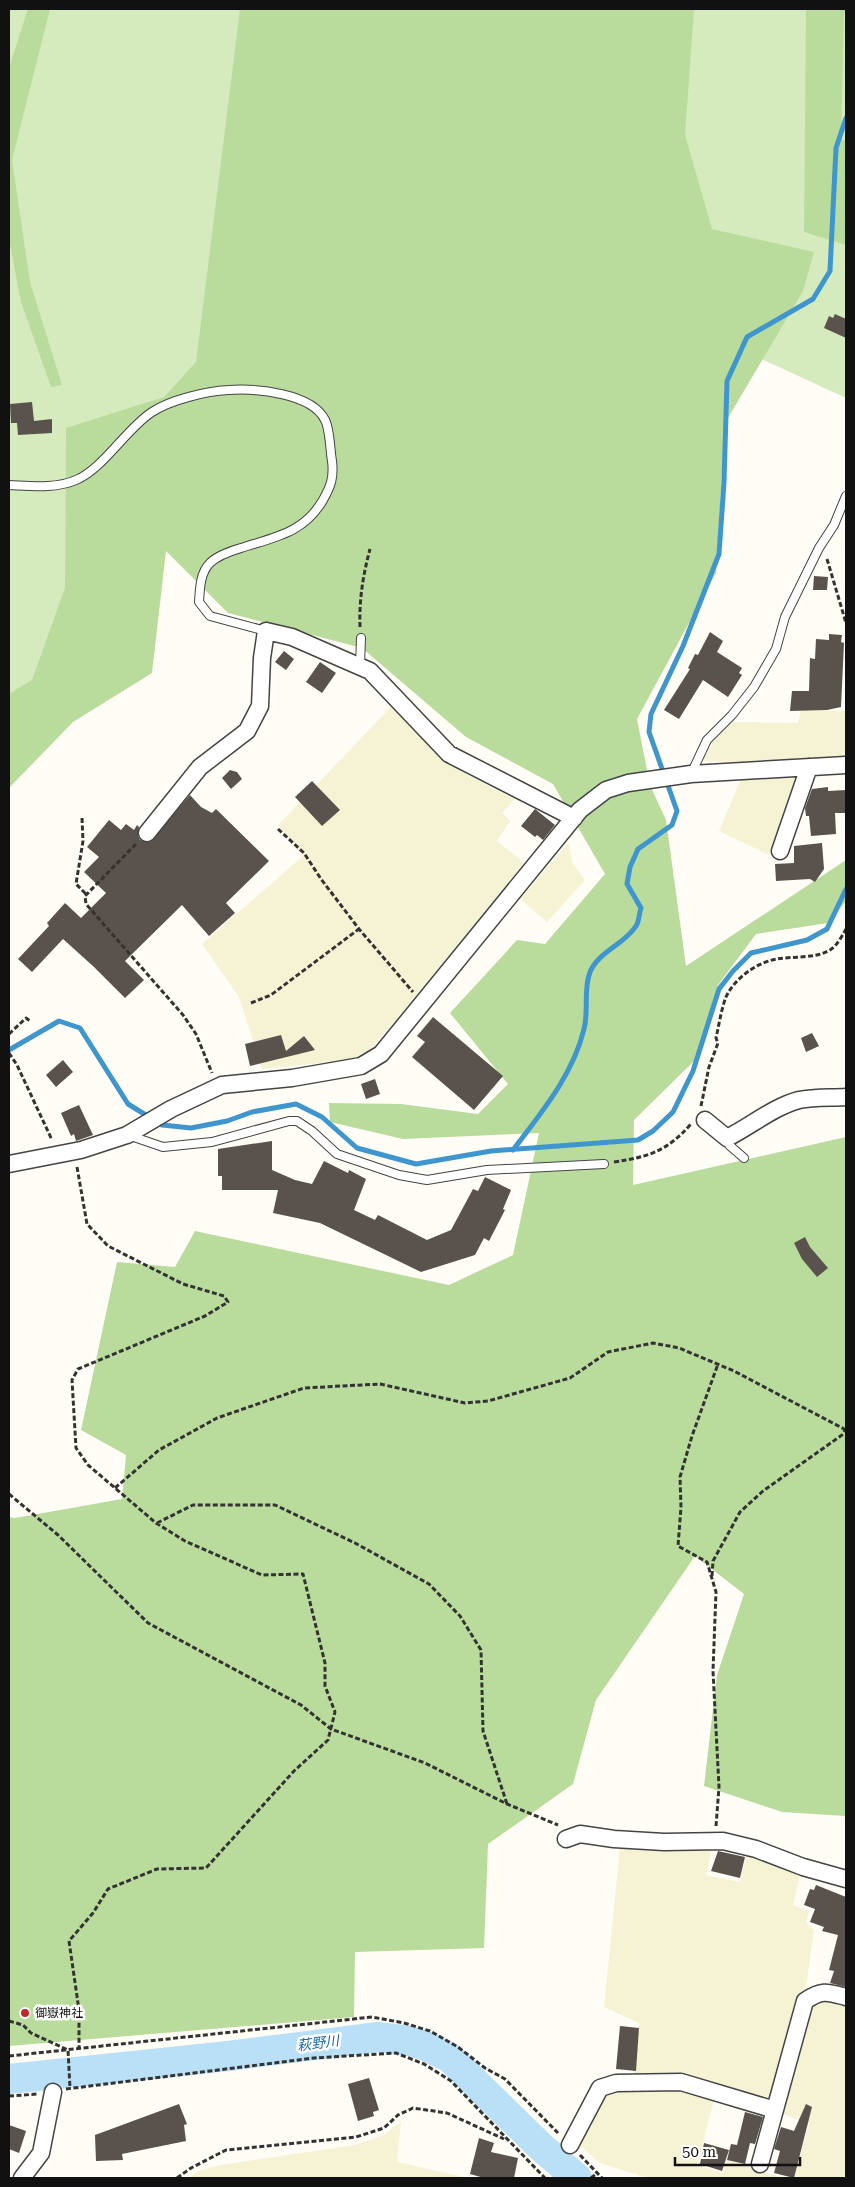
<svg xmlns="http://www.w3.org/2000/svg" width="855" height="2187" font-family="'Roboto Serif','Noto Sans JP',serif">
<rect width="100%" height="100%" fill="#fffdf5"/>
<!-- farmland -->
<path fill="#f6f3d4" d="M391,707L440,758L469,776L515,799L502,813L510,821L497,841L524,863L395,1021L369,1050L351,1060L262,1069L239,997L202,944L303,856L278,825Z
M801,710L846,711V756L736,762L703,761L714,740L733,722L798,723Z
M798,775L769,855L719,831L741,779Z
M569,842L572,862L585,880L547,922L520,899Z
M713,1845L706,1875L740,1882L747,1852L800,1874L793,1905L809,1911L806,1922L814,1930L805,1995L770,2101L633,2078L639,2023L604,2007L620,1847Z
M820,1998L846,2005V2178H794L809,2124L781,2113L813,2001Z
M680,2086L715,2096L697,2165L723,2173L726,2160L784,2178H647L600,2163L577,2143L601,2098L610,2091Z
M401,2121L397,2162L469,2178H188L198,2171L220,2165L355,2145L384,2135Z"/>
<!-- green -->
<path fill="#d5ebbd" d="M9,9H846V398L742,350L129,493L9,747Z"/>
<!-- forest -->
<path fill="#b9dc9c" d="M28,9H50L12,160L30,282L62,385L51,387L21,302L9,239V68Z
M240,9H694L685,135L712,229L814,252L803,291L725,423L716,573L637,719L650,785L666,820L686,966L846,860V901L828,923L756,934L718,985L695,1060L634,1120L633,1185L846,1137V1816L782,1812L704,1786L717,1675L744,1594L695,1556L596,1700L573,1784L488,1844L484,1948L355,1952L354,2017L9,2046V1517L15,1518L122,1499L126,1455L81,1430L117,1262L175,1267L195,1231L449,1285L513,1255L539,1133L403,1139L330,1122L329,1103L401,1104L478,1114L508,1084L450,1013L517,940L545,944L605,874L553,784L466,737L362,648L228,613L166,551L152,673L73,722L9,788V694L32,680L65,588L66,428L164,397L196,362Z
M806,9H846L844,14L841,139L846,141V245L804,232Z"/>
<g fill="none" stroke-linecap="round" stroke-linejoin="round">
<!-- stream -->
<path stroke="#3f96cf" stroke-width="5" d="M9,1050L59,1021L80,1028L128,1104L162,1125L191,1128L227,1121L252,1112L296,1104L322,1117L357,1148L416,1164L491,1151L638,1140L653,1131L673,1112L693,1071L719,989L733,971L751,953L807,940L827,929L846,889
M513,1150C541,1113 573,1075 584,1029C589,1010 583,990 590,972C599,951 624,945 636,926C639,922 639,914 641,908L627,884L630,867L638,849L672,825L677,811L649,732L651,714L683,646L719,554L724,482L727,381L747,337L813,299L830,271L836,148L846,118"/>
<!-- river -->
<path stroke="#b9e0f7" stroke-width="30" d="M9,2079L228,2056L378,2037L410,2041L426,2046L450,2058L540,2146L577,2178"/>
</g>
<!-- building -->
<path fill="#5a524d" d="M835,314L846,319V338L824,328L829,316L833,318Z
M32,402L34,421L52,419V433L18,435L17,423H11L10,404Z
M814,576L828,577L827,590H813Z
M710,632L723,641L717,652L742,668L739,673L742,675L728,697L703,680L679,719L664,710L690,669L688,668L695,654L698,655Z
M829,634L842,635L841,642L844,643L841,707L827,710L790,711L792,691H809L810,658L815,659L816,639L829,640Z
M284,651L294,659L286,670L275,662Z
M320,662L336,673L322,693L306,682Z
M230,770L237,772L242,779L231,789L222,778Z
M312,781L340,810L322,826L295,797Z
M828,787V791L846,790V813H835L836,834L811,836L809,816H806L805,808L812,789Z
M190,795L201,807L212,813L216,809L269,861L226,903L235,913L209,936L182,905L125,961L144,980L125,998L94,967L63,939L32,972L18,959L49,926L47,923L65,903L81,918L106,893L84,872L99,857L87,847L109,820L121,830L126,824L134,830L137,825L139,827L138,836L140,840L150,842Z
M535,809L555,825L543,840L537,835L535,837L521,826Z
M822,843L824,869L815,882L810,879L776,881L775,864L794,863V846Z
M433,1017L503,1076L474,1110L412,1057L425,1042L417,1036Z
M812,1033L819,1046L806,1052L801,1038Z
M281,1035L286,1051L304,1036L315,1050L250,1066L245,1044Z
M63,1060L73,1072L56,1087L46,1075Z
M375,1079L380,1094L366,1099L361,1084Z
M79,1105L93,1135L76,1141L74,1134L71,1136L61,1113Z
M272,1141V1170L295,1180L312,1184L324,1161L348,1173L349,1170L366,1179L354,1210L375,1220L378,1215L427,1240L451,1230L473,1189L478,1191L485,1177L511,1190L503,1209L505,1210L489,1241L484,1238L475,1255L421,1272L320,1223L273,1213L278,1190H222V1176H218V1149Z
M805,1237L810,1247L828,1268L817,1277L802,1259L794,1243Z
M718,1851L745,1857L740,1878L711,1871Z
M816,1885L846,1897V1987L830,1983L834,1971L829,1970L838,1935L822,1931L824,1927L810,1922L815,1909L804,1905L810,1889L814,1890Z
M620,2026L639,2028L636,2071L616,2069Z
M369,2078L379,2110L373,2112L374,2116L358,2121L348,2084Z
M179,2104L187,2124L184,2125L186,2141L122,2154L123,2160L96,2161L95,2135Z
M806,2104L812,2107L794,2178L774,2173L780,2151L774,2149L781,2127L794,2131Z
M745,2112L763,2117L755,2144L750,2143L745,2164L727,2160L731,2144L737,2145Z
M9,2125L26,2131L19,2153L9,2149Z
M479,2138L494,2143L491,2152L518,2158L514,2178H484L470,2174Z
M704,2143L729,2150L722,2171L700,2164Z"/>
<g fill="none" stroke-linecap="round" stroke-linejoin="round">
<!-- lane casing -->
<g stroke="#444" stroke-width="10">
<path id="lane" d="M9,485C31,486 55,489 76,480C103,469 127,428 152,412C170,400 207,391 228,390C255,388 312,393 325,420C330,429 330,450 332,461C334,477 331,486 323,500C304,533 275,537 241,548C231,551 218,555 210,563C200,573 200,588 199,602L210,616L266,631
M360,666L361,638
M691,774L707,740L732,715L754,687L776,649L785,617L819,548L834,525L846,496
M128,1135L163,1147L212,1142L289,1121H297L312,1131L337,1154L399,1175L427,1180L487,1170L604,1164
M727,1138L729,1145L744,1158"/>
</g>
<!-- street casing -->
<g stroke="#444" stroke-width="19">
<path id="street" d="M147,833L200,767L247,731L260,706L262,658L266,631L292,637L370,671L449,754L574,818
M780,851L809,767
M705,1120L727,1138C751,1126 773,1107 799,1100C814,1097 831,1098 846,1097
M9,1164L81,1150L127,1135L171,1109L222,1085L292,1078L361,1066L381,1054L580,810L606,790L628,783L691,774L846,765
M566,1839L580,1834L614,1839L664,1842L723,1841L756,1849L803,1867L846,1879
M570,2145L600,2088L616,2083L681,2082L775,2110
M760,2164L805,2001C822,1989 828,1992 846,1997
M22,2178L41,2153L53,2092"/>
</g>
<!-- path -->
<path stroke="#333" stroke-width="3" stroke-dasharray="5 2.5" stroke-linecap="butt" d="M827,559L846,623
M360,627C359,600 363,575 370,549
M82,818L83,841L76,884L86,894
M278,829L304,853L321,879L359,929L413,992
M136,844L85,896L86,904L183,1015L196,1034L212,1073
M251,1003L271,995L359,929
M9,1034L26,1018L30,1021
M9,1053L17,1065L52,1140
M701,1106L709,1067L718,1043L716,1038C719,1025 721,1010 726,997C734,979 757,962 777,959C793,956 815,959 830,950C837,946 842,936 846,929
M614,1162C649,1157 667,1151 691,1124
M77,1167L87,1224L108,1246L183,1284L224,1296L228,1302L205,1316L78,1369L72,1380L76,1448L88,1465L156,1523L185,1541L262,1575L303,1574L325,1663V1686L335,1712L328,1740L294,1771L206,1868L157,1869L108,1889L93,1913L69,1941L79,2010V2049
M115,1488L159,1450L217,1418L304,1388L380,1384L465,1403L488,1401L570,1378L608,1352L653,1343L679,1348L734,1371L846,1430
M9,1494L58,1535L148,1623L301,1705L331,1729L425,1763L507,1804L558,1825
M157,1523L193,1505H275L355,1543L429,1584L460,1616L481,1650L483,1731L507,1804
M712,1576L713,1561L740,1512L763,1491L842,1435L845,1430
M716,1826L719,1787L713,1671L716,1592L707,1562L678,1546L681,1507L680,1477L692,1436L718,1364
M9,2021L23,2025L31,2033L68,2050L70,2088
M9,2056L372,2017L404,2023L430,2031L458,2047L485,2068L505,2079L558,2133
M66,2089L314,2058L396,2053L424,2064L451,2081L545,2178
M9,2096L38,2094
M580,2155L602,2178
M177,2178L191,2168L226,2150L356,2137L384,2128L398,2115L413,2108L447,2113L504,2139
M591,2178L597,2173"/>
<!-- lane -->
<use href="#lane" stroke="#fff" stroke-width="8"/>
<!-- street -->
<use href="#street" stroke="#fff" stroke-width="16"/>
</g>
<!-- markers -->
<circle fill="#c4262e" stroke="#fff" stroke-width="2" cx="25" cy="2013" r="5"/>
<g text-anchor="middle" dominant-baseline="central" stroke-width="5" stroke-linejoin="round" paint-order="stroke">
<!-- poi labels -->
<g font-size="12" fill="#111" stroke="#fff" text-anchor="start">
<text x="35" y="2013">御嶽神社</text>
</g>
<!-- water labels -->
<g font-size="14" font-style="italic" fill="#1768a6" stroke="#fff">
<text transform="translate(318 2043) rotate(-7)">萩野川</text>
</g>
</g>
<!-- border -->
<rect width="855" height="2187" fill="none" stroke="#111111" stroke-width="20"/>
<!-- scale -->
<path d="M675 2157v8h125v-8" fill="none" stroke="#111111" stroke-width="2.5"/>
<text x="682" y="2157" font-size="15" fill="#111111" stroke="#ffffff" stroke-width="4" paint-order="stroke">50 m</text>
</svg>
